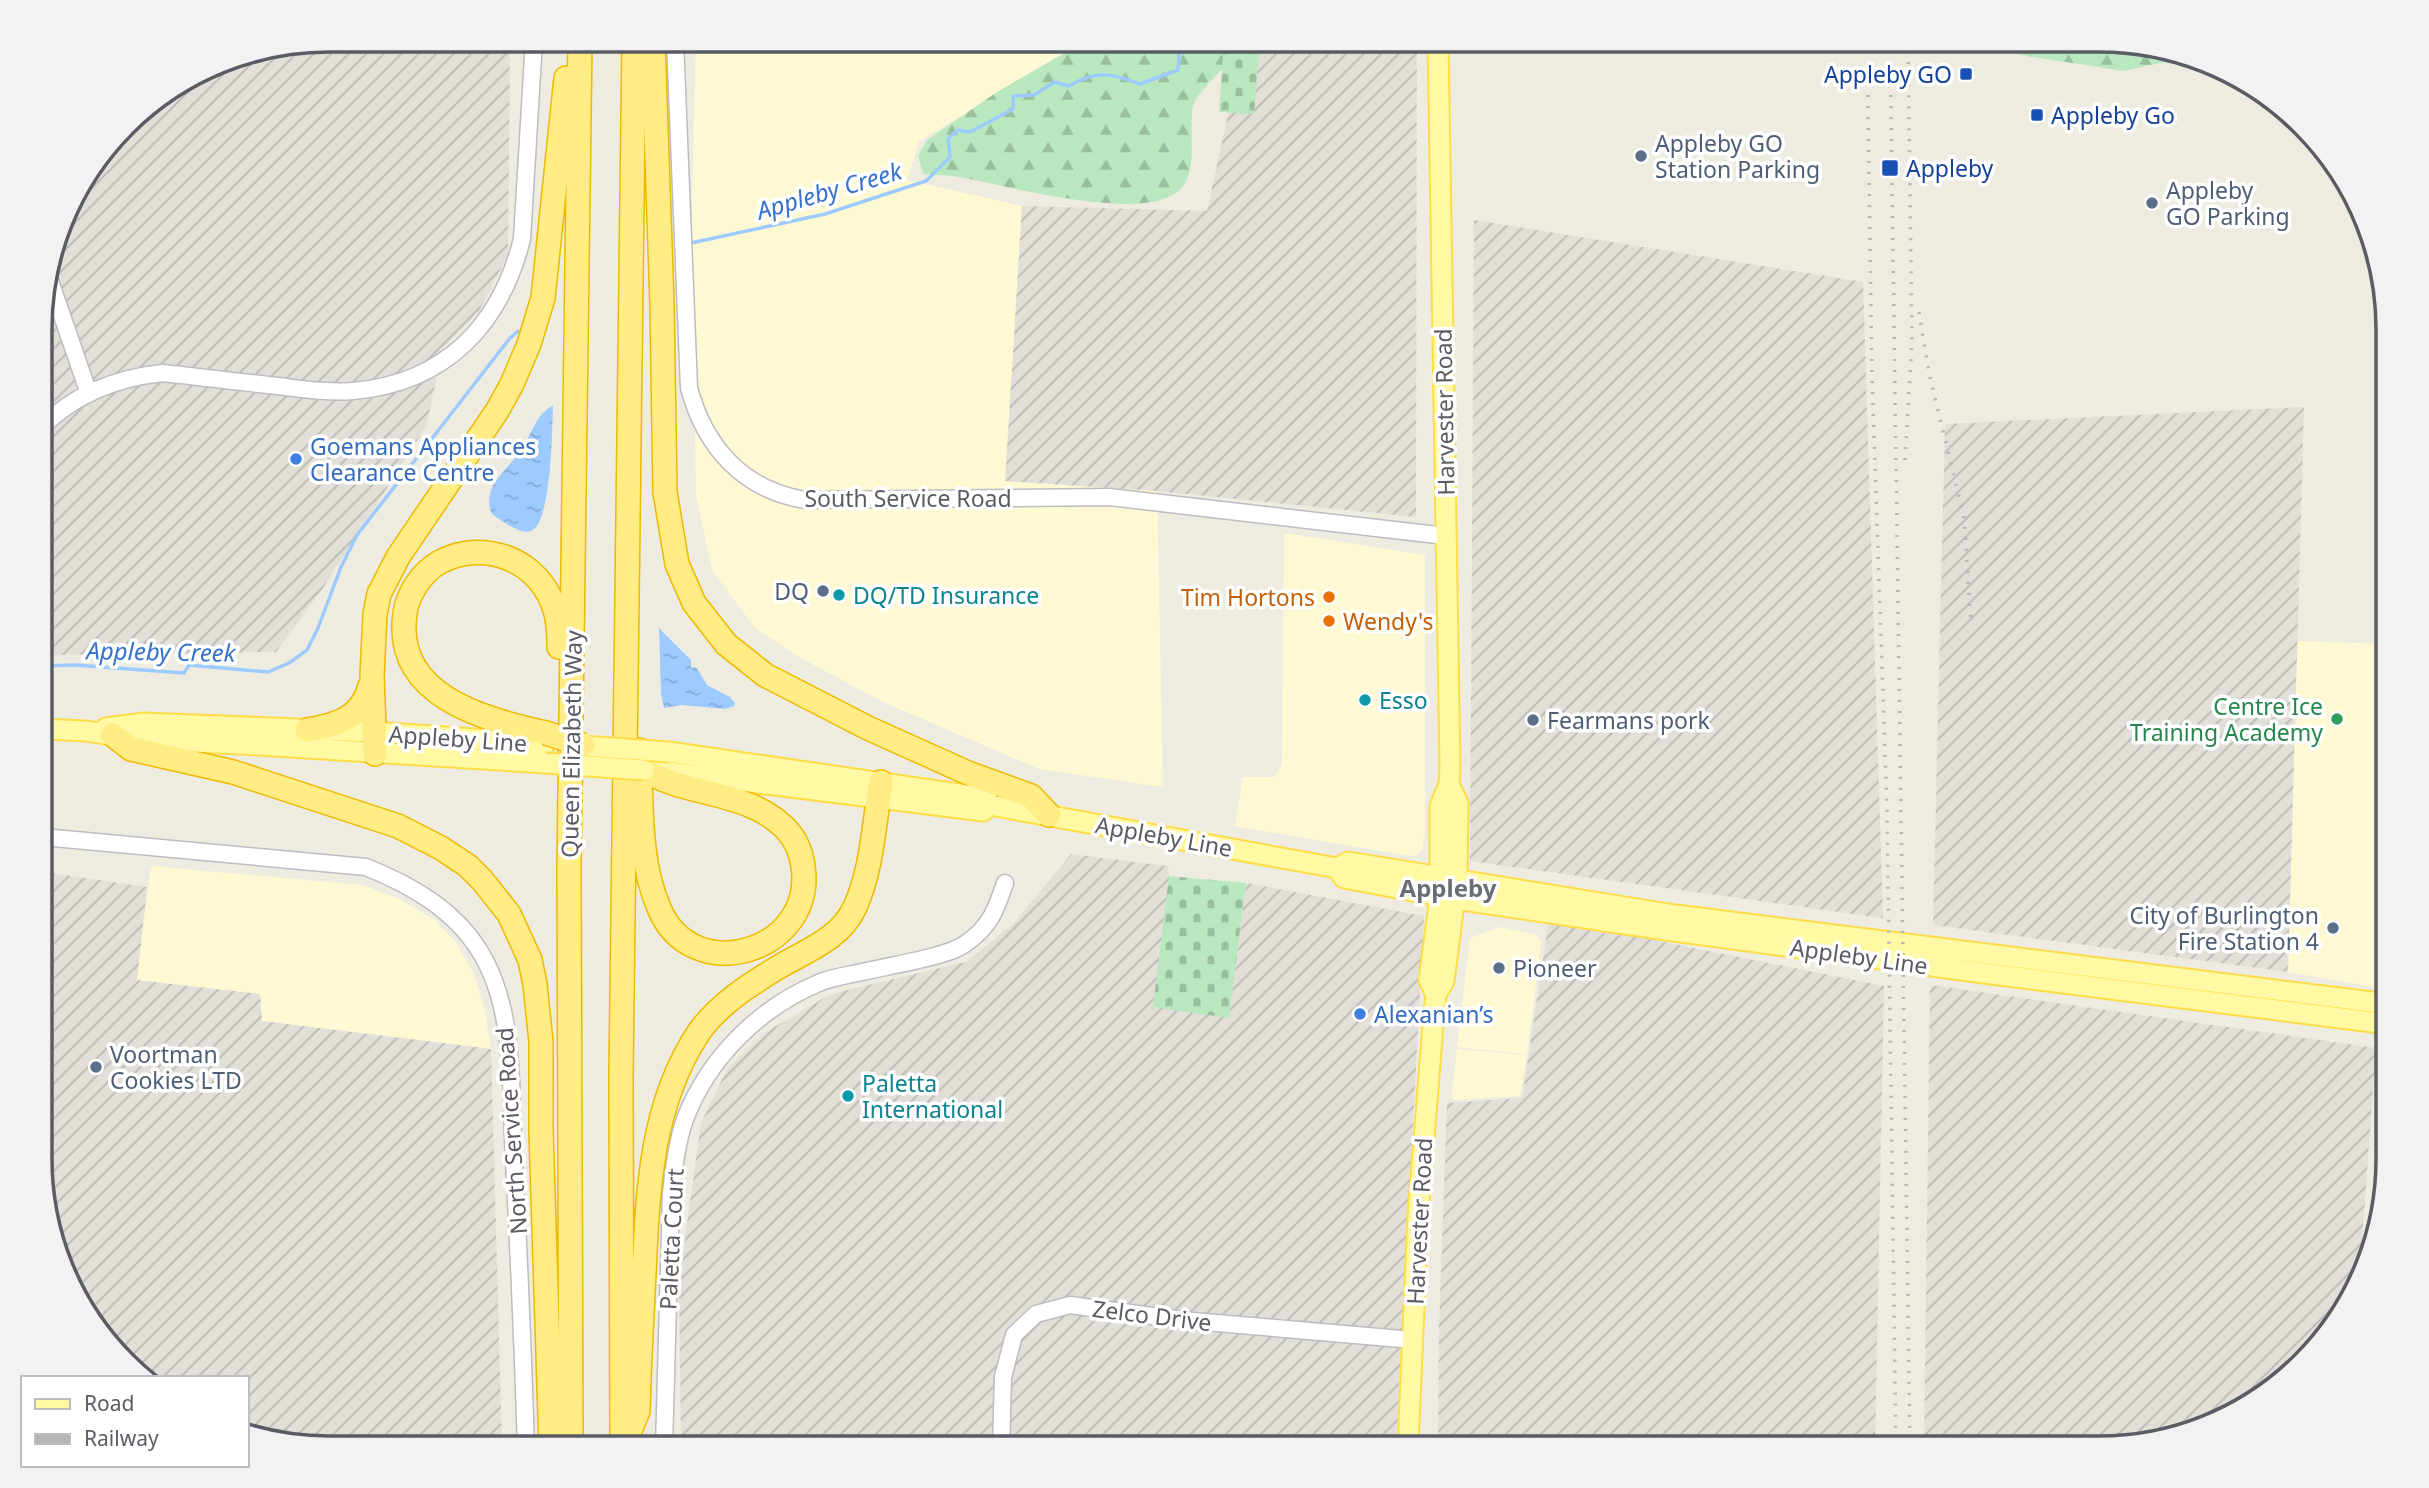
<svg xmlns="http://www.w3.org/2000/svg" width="2429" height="1488" font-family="'Noto Sans',sans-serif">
<defs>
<pattern id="industrial-furrows" width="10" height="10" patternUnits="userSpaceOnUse" patternTransform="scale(1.75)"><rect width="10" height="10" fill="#e1dfd8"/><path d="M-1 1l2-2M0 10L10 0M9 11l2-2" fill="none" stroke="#b9b8b3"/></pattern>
<pattern id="forest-firs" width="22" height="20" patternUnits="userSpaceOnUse" patternTransform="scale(1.75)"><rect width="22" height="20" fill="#b9e8be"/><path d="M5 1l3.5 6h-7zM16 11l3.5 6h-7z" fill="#99bf9e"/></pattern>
<pattern id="cemetery-stones" width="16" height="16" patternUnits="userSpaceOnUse" patternTransform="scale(1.75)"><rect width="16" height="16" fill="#b9e8be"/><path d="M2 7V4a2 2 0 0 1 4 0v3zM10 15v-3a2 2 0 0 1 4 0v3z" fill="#99bf9e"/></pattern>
<pattern id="water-ripples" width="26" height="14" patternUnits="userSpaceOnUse" patternTransform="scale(1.75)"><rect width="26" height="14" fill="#9ecbff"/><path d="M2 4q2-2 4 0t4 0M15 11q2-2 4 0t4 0" fill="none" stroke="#84a8d2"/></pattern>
</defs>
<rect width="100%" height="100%" fill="#eeece0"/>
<!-- commercial -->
<path fill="#fff9d3" d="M696,40H1089L919,141L907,180L1022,206L1006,481L1157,491L1163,787L1039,769L881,701L799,657L755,628L712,570L696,495L692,195Z
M1284,533L1425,555V830L1422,850L1417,855L1409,856L1235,826L1243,777H1274L1282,765Z
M2297,641L2385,644L2380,988L2288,972Z
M151,866L363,885L397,898L435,920L457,944L474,974L485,1012L491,1049L262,1021L136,980Z
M1500,927L1538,935L1541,943L1527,1054L1457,1047L1470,938Z
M1457,1049L1527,1055L1520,1096L1453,1100L1452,1092Z"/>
<!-- industrial -->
<path fill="url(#industrial-furrows)" d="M329,40H510L508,255L479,311L443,348L426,427L323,588L276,652L43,655V292L70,201L138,112L219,62Z
M1244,40H1417L1416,517L1157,491L1005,481L1022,206L1207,211Z
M1474,220L1863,282L1883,918L1470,861Z
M2304,407L2288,972L1933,925L1945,424Z
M1071,854L1168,866L1169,876L1229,1017L1246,883L1424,916L1396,1447L681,1448L679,1283L701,1123L727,1069L764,1033L831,994L966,962L1013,924Z
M43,872L147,887L137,980L260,994L262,1021L491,1049L502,1448H329L247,1434V1378H149L79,1304L43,1196Z
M1549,919L1884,986L1875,1447H1438L1439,1328L1447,1103L1522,1098Z
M1930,985L2376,1048L2359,1281L2340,1319L2244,1409L2118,1447H1924Z"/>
<!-- forest -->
<path fill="url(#forest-firs)" d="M1101,40H1246V44C1237,54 1197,93 1194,103C1187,129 1198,158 1185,183C1161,229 1007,186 965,178C951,175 937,175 923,174L918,156L927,140L997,92L1068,51Z
M1996,40H2100L2175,50L2189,57L2123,71L2021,55Z"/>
<!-- cemetery -->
<path fill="url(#cemetery-stones)" d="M1224,40H1260L1254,114L1219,112Z
M1169,876L1246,883L1229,1018L1153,1007Z"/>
<!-- water -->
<path fill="url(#water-ripples)" d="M553,405C552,426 552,523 531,531C521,535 500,520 492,514C480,486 509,469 522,449C533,432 534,417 553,405Z
M659,628L691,660V668L696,667L707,685L730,697L735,703L734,706L725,709L681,705L664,708L661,694Z"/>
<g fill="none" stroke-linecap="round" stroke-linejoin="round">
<!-- stream -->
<path stroke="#9ecbff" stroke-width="3.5" d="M2030,40C2034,42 2040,46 2045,47C2059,50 2110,50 2122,43
M691,243L825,214L926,181L950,157L948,139L958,130L970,132L1013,109V96L1034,95L1055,82L1069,86C1097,70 1111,73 1140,84L1178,70L1180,40
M43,666L75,665L184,673L189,665L268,672L289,663L307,650L318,628L341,567L357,535L510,338L518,331"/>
<!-- minor casing -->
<g stroke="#bbbdc3" stroke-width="19">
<path id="minor" d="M675,40L689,388C705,447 743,490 805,500L1109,497L1446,536
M48,275L89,394
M43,426C75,394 118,378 162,373C201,377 239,382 278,386C303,389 328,393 353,391C445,383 500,326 522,239L534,40
M43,837L366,867C411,885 453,909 479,950C517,1009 510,1095 514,1162C519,1257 523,1352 526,1448
M664,1448L671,1193C674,1168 677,1142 685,1119C709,1057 760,1007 821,982C834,977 849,975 862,972C887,966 947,957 965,944C990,927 996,910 1005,883
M1001,1448L1003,1377L1014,1335L1036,1314L1070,1305L1182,1320L1413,1340"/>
</g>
<!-- major casing -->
<g stroke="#ffdd48" stroke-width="23">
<path id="major" d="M106,728L144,723L374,732L545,744
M43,729L86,731L142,740L242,744L545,763
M669,752L986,798L990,805L1337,868L1348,862L1668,914L2388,1004
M653,770L983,811L990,805
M1337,868L1344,878L1455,899L1666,930L1991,974L2388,1024
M1436,995L1429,980L1440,896V806L1449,784L1450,768L1438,40
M2388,1094V1107
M1408,1447L1418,1215L1434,1012L1436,995L1444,981L1457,880L1458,803L1449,784"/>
</g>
<!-- highway casing -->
<g stroke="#edba00" stroke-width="26">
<path id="highway" d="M653,40L662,304L665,492L677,564L694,603L726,644L765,675L868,728L968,773L1031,796L1049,815
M307,730C337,725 362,718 370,686
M546,733C483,719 393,696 405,613C408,593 422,572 440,562C485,538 541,561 555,610C559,622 559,635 559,647
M113,735L131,749L233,772L398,826L441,848L468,866L482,880L509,914L530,960L535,984L541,1042V1131L551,1448
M639,750C642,802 638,860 659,908C692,989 816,952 803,866C801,852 795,838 785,828C747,790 688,797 644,770
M375,754L372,676L375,614L379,594L398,557L497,411L512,384L529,344L543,298L566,78
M631,1428L638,1411C639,1365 642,1319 644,1273C648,1189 651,1104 699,1032C718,1005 749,985 777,968C805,951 840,940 855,907C872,870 874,823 881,782
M571,1448L569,868L580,40
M622,1448L621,1077L634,40"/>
</g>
<!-- minor -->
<use href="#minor" stroke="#fff" stroke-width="16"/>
<!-- major -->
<use href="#major" stroke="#fff9a3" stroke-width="19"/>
<!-- highway -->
<use href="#highway" stroke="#ffec85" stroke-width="23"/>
<!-- rail -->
<path stroke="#b4b5b6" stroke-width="3.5" stroke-dasharray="2 9" stroke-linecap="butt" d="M1867,40L1872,377L1887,810L1896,1447
M1890,40L1910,1447
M1919,312L1929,373L1964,518L1971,621
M1905,460L1912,342L1908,40"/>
<!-- major-bridge casing -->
<g stroke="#ffdd48" stroke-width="23" stroke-linecap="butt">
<path id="major-bridge" d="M569,745L669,752
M545,763L644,770"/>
</g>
<!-- highway-bridge casing -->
<g stroke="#edba00" stroke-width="26" stroke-linecap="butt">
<path id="highway-bridge" d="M546,733L583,745"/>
</g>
<!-- major-bridge -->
<use href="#major-bridge" stroke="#fff9a3" stroke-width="19"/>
<!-- highway-bridge -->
<use href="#highway-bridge" stroke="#ffec85" stroke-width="23"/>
</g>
<!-- markers -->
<g fill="#1a4fb4" stroke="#fff" stroke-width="2.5">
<rect x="1959" y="67" width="14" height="14" rx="3.5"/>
<rect x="2030" y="108" width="14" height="14" rx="3.5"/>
<rect x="1881" y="159" width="18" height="18" rx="3.5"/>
</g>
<g fill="#5c6f8a" stroke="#fff" stroke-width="2.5">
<circle cx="1641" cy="156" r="7"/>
<circle cx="2152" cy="203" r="7"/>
<circle cx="823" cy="591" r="7"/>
<circle cx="1533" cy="720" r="7"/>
<circle cx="2333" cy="928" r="7"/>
<circle cx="1499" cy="968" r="7"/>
<circle cx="96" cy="1067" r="7"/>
</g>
<g fill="#3f7fe0" stroke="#fff" stroke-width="2.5">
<circle cx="296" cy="459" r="7"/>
<circle cx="1360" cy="1014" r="7"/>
</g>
<g fill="#0f9aa8" stroke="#fff" stroke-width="2.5">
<circle cx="839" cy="595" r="7"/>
<circle cx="1365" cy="700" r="7"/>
<circle cx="848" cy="1096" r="7"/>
</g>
<g fill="#e8710a" stroke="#fff" stroke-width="2.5">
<circle cx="1329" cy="597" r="7"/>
<circle cx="1329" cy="621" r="7"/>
</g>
<circle fill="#2e9e5b" stroke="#fff" stroke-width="2.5" cx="2337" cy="719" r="7"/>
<g text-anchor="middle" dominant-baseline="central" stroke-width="7" stroke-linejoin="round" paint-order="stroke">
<!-- transit labels -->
<g font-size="23" fill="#164399" stroke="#fff" text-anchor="start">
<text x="1952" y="74" text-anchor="end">Appleby GO</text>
<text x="2051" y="115">Appleby Go</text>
<text x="1906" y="168">Appleby</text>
</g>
<!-- service labels -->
<g font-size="23" fill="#4e5e75" stroke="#fff" text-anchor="start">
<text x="1655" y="143">Appleby GO<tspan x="1655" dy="26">Station Parking</tspan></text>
<text x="2166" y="190">Appleby<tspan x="2166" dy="26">GO Parking</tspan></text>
<text x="809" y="591" text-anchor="end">DQ</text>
<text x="1547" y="720">Fearmans pork</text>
<text x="2319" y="915" text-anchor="end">City of Burlington<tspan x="2319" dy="26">Fire Station 4</tspan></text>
<text x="1513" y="968">Pioneer</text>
<text x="110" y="1054">Voortman<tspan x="110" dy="26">Cookies LTD</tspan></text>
</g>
<!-- street labels -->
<g font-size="23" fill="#595c63" stroke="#fff">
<text transform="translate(1444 412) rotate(-91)">Harvester Road</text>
<text x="908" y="498">South Service Road</text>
<text transform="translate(458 738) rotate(4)">Appleby Line</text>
<text transform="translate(571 744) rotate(-89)">Queen Elizabeth Way</text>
<text transform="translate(1164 836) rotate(10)">Appleby Line</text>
<text transform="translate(1859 956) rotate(8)">Appleby Line</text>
<text transform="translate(511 1131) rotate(-94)">North Service Road</text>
<text transform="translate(1419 1221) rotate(-87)">Harvester Road</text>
<text transform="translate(671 1239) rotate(-87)">Paletta Court</text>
<text transform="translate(1152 1315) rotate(7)">Zelco Drive</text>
</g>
<!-- shop labels -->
<g font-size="23" fill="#366cbe" stroke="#fff" text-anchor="start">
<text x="310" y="446">Goemans Appliances<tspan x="310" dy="26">Clearance Centre</tspan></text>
<text x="1374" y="1014">Alexanian’s</text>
</g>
<!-- culture labels -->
<g font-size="23" fill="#0d838f" stroke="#fff" text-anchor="start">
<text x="853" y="595">DQ/TD Insurance</text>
<text x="1379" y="700">Esso</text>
<text x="862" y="1083">Paletta<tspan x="862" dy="26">International</tspan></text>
</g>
<!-- food labels -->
<g font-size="23" fill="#c56008" stroke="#fff" text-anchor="end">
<text x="1315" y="597">Tim Hortons</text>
<text x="1343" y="621" text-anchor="start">Wendy's</text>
</g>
<!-- leisure labels -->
<g font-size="23" fill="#27864d" stroke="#fff" text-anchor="end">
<text x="2323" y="706">Centre Ice<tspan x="2323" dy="26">Training Academy</tspan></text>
</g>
<!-- water labels -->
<g font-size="24" font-style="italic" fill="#3671cd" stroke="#fff">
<text transform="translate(829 190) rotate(-16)">Appleby Creek</text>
<text transform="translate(161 651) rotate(1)">Appleby Creek</text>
</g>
<!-- neighbourhood labels -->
<g font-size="24" font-weight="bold" fill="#6a6e75" stroke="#fff">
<text x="1448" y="887">Appleby</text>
</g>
</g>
<!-- crop -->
<path d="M0 0H2429V1488H0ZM329 52H2099A277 277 0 0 1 2376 329V1159A277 277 0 0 1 2099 1436H329A277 277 0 0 1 52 1159V329A277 277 0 0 1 329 52Z" fill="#f2f2f3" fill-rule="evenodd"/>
<path fill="none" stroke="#595c63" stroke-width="3.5" d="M329 52H2099A277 277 0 0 1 2376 329V1159A277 277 0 0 1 2099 1436H329A277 277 0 0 1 52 1159V329A277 277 0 0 1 329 52Z"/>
<!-- legend -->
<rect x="21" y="1376" width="228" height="91" fill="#ffffff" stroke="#bdbec1" stroke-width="2"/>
<rect x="35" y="1399" width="35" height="10" fill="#fff9a3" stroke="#bdbec1" stroke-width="2"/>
<text x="84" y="1411" font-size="21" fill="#595c63">Road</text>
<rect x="35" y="1434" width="35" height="10" fill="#b4b5b6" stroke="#bdbec1" stroke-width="2"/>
<text x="84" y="1446" font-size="21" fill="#595c63">Railway</text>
</svg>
